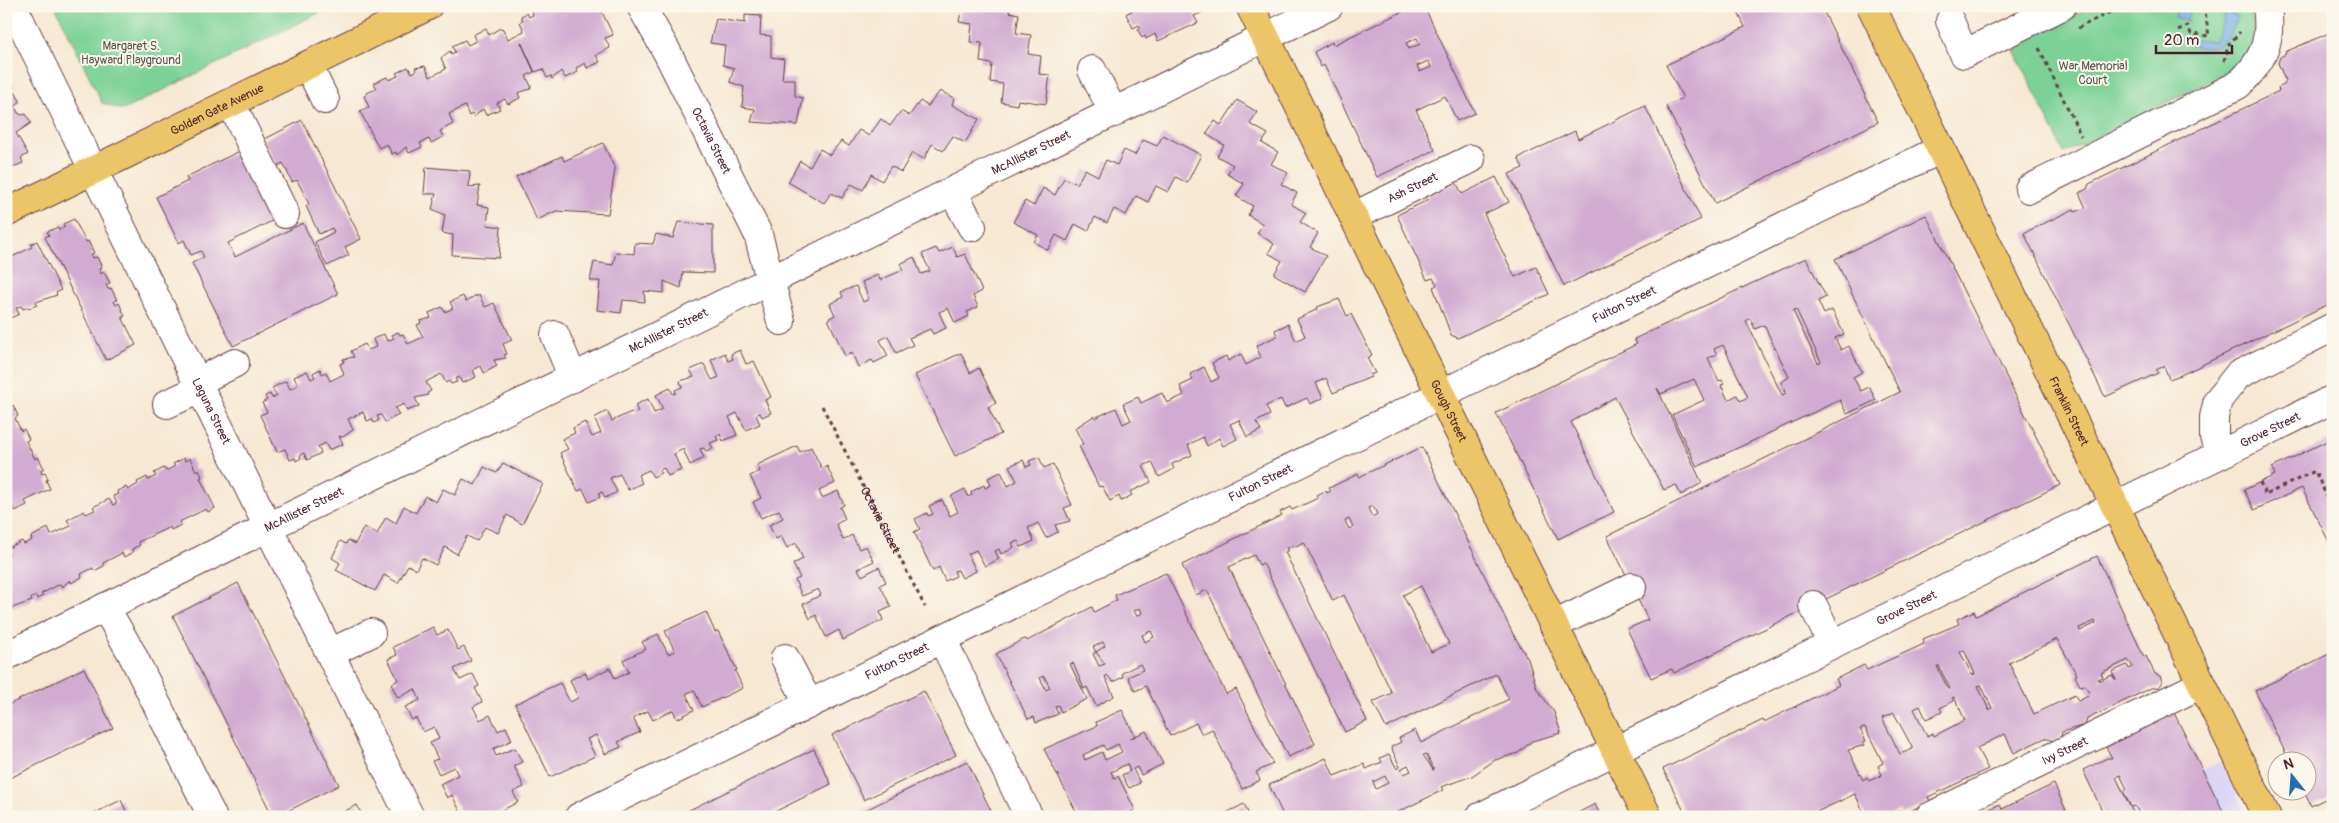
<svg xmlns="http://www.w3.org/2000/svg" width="2339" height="823" font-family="Pangolin,sans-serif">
<rect width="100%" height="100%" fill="#fbf7ec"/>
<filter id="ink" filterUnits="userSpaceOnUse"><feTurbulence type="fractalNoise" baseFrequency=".02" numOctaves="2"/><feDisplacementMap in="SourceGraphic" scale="10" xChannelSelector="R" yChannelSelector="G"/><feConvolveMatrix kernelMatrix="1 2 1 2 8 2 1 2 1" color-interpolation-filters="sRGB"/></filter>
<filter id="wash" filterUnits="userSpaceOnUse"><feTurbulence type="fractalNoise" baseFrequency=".0096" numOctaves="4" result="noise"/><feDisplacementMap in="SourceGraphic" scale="20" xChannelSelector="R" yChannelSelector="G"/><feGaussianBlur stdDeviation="1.12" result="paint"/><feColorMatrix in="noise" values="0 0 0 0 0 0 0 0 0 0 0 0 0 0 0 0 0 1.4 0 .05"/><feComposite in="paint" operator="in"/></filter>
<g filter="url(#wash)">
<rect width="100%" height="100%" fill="#f7e8d3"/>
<!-- built -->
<path fill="#dbd6f7" d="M2221,761L2247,817H2110Z"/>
<!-- green -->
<path fill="#7cd296" stroke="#637860" d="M55,6H333L123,110L102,103Z
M2093,6H2246C2249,13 2255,21 2255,28C2257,46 2242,63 2229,72L2064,153L2012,46Z"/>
<!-- water -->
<path fill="#78b0e8" stroke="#61688a" d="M2177,6H2191L2187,18L2189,22L2175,18Z
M2224,12L2237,16C2234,41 2207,59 2186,40L2215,41L2225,16Z"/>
<g id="blocks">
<!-- building -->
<path fill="#d2abd2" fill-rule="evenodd" d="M533,6H599L613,35L605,38L610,48L596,55L600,62L587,68L585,63L576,68L578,72L565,78L561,71L552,79L551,76L547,78L543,69L535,72L521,42L534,72L526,76L531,86L530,89L518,93L520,98L508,104L505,99L497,103L500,109L486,115L483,109L474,117L472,114L469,116L465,106L449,114L453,124L440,131L443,137L431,143L429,139L420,143L422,147L409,153L406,147L397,155L396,152L392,154L387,144L379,148L360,111L369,107L364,96L367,95L366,93L377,89L374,83L387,77L389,80L398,76L396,73L408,67L412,73L416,71L415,68L425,66L430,77L446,69L441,58L450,51L451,54L455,52L452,46L465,40L468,45L476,41L473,35L486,28L489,35L500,28L503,29L508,39L524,31L520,22L523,20L521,16L527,13L529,17L533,15L530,8Z
M962,6H1009V12L1019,14L1016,33L1031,35L1028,54L1041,56L1039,74L1050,75L1046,104L1018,100L1017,105L1001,102L1003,84L990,82L992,64L980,62L982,43L970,42L972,24L959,22Z
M1140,6H1205L1201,8L1203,12L1194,16L1198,23L1158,41L1155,34L1146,39L1145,36L1142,38L1138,30L1141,28L1139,25L1133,28L1126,14Z
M1414,6H1424L1475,113L1457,121L1445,96L1416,110L1435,150L1377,177L1324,65L1321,67L1314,52L1332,42L1333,45ZM1417,38L1420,44L1409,49L1406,43ZM1428,61L1431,67L1420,72L1417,66Z
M1735,6H1776L1778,10L1786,6H1821L1878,122L1715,203L1666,106L1683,98L1666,65L1745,27Z
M745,15L761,16L760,35L771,36V57L784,59L782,79H795V96L803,98L798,125L751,122L755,109L742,107L744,87L730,82L734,68L723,65L725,45L710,43L716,19L745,23Z
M2329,33L2333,36V302L2181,375L2169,379L2164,366L2156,370L2158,373L2105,397L2024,233L2074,209L2075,212L2086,208L2079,193L2087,189L2089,184L2279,91L2278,88L2283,85L2285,80L2278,63L2280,57L2286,54L2285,52Z
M9,78L14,87L9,90L11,93L15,92L20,101L15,107L18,113L22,115L26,114L31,123L16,133L28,154L21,158L23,163L13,167L11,162L6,164V79Z
M940,91L954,98L952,105L979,119L965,143L953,136L943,151L932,144L924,159L912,153L901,172L891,166L882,181L871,174L863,190L851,184L842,198L831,193L824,203L788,182L800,161L810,167L820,149L830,155L841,141L849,146L859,130L869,136L881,119L890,126L901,111L909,116L920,101L928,106Z
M1237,100L1257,112L1250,124L1268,134L1262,143L1278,152L1271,164L1288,173L1281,184L1297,193L1291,204L1306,213L1300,222L1318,233L1310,247L1326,256L1305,292L1274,274L1282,261L1268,253L1274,244L1257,233L1263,224L1248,215L1253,206L1236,196L1244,184L1227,174L1233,165L1217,156L1224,145L1206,134L1215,121L1221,125Z
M1645,106L1701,219L1564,286L1509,174L1523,168L1518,158L1575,131L1578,139Z
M302,120L361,239L345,247L349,255L327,266L315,242L334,232L332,228L319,234L306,206L309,204L297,180L292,182L283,163L277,166L263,140Z
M1163,135L1201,155L1187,183L1176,177L1168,192L1156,186L1148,202L1136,196L1126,215L1114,209L1107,223L1095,217L1088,231L1075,224L1067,241L1056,235L1048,250L1034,242L1038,235L1013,222L1025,201L1034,206L1043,188L1055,195L1064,178L1077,184L1085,169L1098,176L1106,160L1117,165L1124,150L1135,155L1143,140L1157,146Z
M603,143L615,169L608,214L556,211L537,220L516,177L562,156L564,161Z
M246,148L280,217L228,243L235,257L303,223L338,294L233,346L192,263L204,257L201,251L191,255L184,240L179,243L156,197L188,181L186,177Z
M426,167L470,171L469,187L480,186L477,205L489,207L487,225L501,227L499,258L452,255L453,235L442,233L445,215L432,209L436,194H424Z
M1496,177L1509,202L1484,214L1515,277L1536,267L1549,294L1458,338L1451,335L1433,287L1437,285L1433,278L1427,280L1397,215L1428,200L1426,197L1456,182L1462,194Z
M1926,215L2060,485L1674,673L1672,669L1651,678L1627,629L1648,620L1607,536L1900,392L1835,259Z
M74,219L86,242L88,241L94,253L91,254L93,258L97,257L102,268L99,269L101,274L104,272L110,283L106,285L108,289L111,288L117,300L114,301L116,305L119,303L125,316L122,317L136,345L106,360L45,237L49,235L47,232L58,227L59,230L65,227L63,224Z
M678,222L713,225V273L683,272L681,288L664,281V293L644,291L645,302L623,300L621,313L597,310L600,281H590L594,262L613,265L616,252L634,254L635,243L653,244L656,234L673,238Z
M37,241L61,290L56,293L57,295L36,302L37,305L29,308L28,307L23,309L21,306L16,308L19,314L6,320V260L32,247L31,244Z
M953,247L957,257L965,254L982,291L973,296L978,307L967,312L969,316L955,323L948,308L939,312L946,328L933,334L930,329L909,338L913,345L896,353L888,336L880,340L888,356L874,363L872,360L858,367L852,353L845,356L828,319L835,315L830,304L843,297L841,292L856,286L863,302L869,299L862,282L878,275L880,280L903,270L900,264L914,257L921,274L930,271L922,254L936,248L939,253Z
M1806,258L1826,297L1818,301L1824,314L1832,310L1844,334L1835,338L1841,350L1849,346L1862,372L1853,377L1861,391L1869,387L1876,400L1847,414L1840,400L1697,467L1672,415L1704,400L1694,379L1661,394L1657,388L1702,483L1681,495L1676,485L1664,490L1615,397L1571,422L1614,512L1558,539L1496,413L1637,344L1634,339ZM1796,309L1821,362L1818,363L1793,311ZM1750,318L1755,329L1764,325L1789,377L1781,382L1786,393L1782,395L1746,321ZM1723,345L1748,397L1740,401L1737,395L1728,400L1721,385L1724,384L1722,380L1719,381L1708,358L1717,354L1714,349Z
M476,295V297L479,295L485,307L494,303L512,340L503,344L507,354L504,355L506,358L494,360L497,366L484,373L481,366L473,370L476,377L462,383L459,377L455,379L457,382L451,384L449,381L446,383L441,374L426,382L431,391L427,393L428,395L415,398L419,406L407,411L404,404L395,408L399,415L385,422L381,415L377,416L379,420L374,423L372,419L367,421L363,412L348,419L353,430L343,437L339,436L343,444L329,450L325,443L318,447L321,453L307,460L304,453L300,455L301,458L296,461L295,458L290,460L285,449L277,452L260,415L267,412L262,403L267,400L265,396L270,394L272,398L277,396L272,388L286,381L290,389L298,385L294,377L307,371L311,379L315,377L313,373L320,369L322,374L326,372L330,381L344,374L340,364L344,362L343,359L354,357L351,351L365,344L368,350L376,347L373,339L384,334L387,341L394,338L392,335L398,332L400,335L403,334L408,344L423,337L417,325L421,323L420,321L431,318L429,313L442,307L445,312L453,308L450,302L463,296L466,302Z
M1339,299L1347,316L1351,314L1372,355L1367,358L1375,373L1370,375L1371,377L1333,393L1326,378L1316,383L1323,398L1310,404L1307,398L1285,408L1281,399L1266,406L1270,415L1256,422L1261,430L1247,437L1239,420L1230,424L1237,439L1223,446L1219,438L1207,446L1203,437L1188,445L1192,455L1172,464L1174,469L1159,477L1152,462L1143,466L1151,482L1130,492L1132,495L1121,501L1119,496L1110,501L1102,486L1099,487L1079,446L1083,444L1075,428L1094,416L1095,418L1116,408L1123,424L1131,420L1123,404L1138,397L1141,403L1162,393L1167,403L1184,395L1180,386L1193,380L1190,374L1204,367L1211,382L1219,378L1212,363L1226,356L1228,361L1241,354L1246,365L1261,357L1256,346L1277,336L1275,330L1288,324L1296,341L1305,336L1297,319L1318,309L1317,307Z
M740,350L746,364L754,361L771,397L765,400L771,413L762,417L760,413L756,415L760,424L746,430L737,413L729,417L737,435L723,441L720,434L716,436L718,440L710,443L713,448L706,451L704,448L700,449L704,458L690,465L683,449L674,454L681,470L668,476L664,468L659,470L661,473L653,477L649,470L638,475L642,483L628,490L620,474L610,478L617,492L605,498L602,492L599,493L600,497L589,502L583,489L578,491L560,453L568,449L562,439L575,433L573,428L585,422L592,437L601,433L594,418L607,411L612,421L631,412L633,414L638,412L635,405L648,399L654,413L663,409L656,395L670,388L673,394L676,393L675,390L682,387L680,381L694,377L690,370L704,364L712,380L719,377L711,360L725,353L728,361L733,359L731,354Z
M961,353L970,373L979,368L996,403L988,407L1001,434L955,456L915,375Z
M6,400L10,407L13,405L18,416L15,418L21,431L24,429L29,439L26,441L35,459L38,457L44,468L41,470L42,474L45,472L48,479L46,480L50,489L25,501L27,505L15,511L13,507L6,511Z
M2333,438V550L2302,488L2254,510L2244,490L2275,475L2272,468Z
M797,446L800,452L811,447L822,469L827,466L835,483L819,491L822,498L838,491L844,505L840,507L845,519L836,524L843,540L852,535L859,549L866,546L874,561L858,569L862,576L879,567L886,582L880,585L891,607L880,612L883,620L843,640L839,630L826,637L816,615L810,619L803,604L821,595L818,589L802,596L795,580L800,578L793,564L803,559L796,543L787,548L781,536L776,539L769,525L783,518L779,510L761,518L753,502L761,498L750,476L760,471L757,465Z
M1422,447L1513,634L1528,659L1537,689L1554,712L1561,733L1532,741L1518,753L1495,760L1472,776L1441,787L1443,790L1390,816L1388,813L1380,817H1284L1269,785L1326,758L1334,776L1364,764L1366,769L1382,762L1380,758L1389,754L1397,769L1400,767L1391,747L1401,742L1399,738L1415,730L1421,743L1509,699L1496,674L1386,728L1373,702L1392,693L1344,595L1333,601L1304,542L1294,547L1293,545L1286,549L1289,550L1285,552L1367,721L1345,732L1263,563L1259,565L1254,555L1229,567L1315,744L1288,757L1207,590L1196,595L1182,565L1282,515L1280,512L1290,507L1292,510L1318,498L1316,495L1326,491L1327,493L1331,491L1329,488L1358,474L1359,477ZM1373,506L1377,514L1372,517L1368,508ZM1349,519L1353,527L1349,529L1345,521ZM1421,586L1449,644L1431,652L1403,595ZM1426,754L1434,770H1433L1423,755ZM1408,765L1411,771L1404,774L1401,769ZM1385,776L1388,783L1376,789L1373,782Z
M1039,457L1044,468L1053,464L1072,505L1064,508L1070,521L1055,525L1058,532L1046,538L1038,523L1028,528L1034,541L1021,547L1018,541L1012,543L1014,547L1008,551L1001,554L999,549L995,551L999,559L985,566L976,550L968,554L976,571L962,578L958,570L954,571L956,576L945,581L939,567L933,571L914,532L920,529L915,519L927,513L928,516L933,514L929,506L942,500L950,516L958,512L951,496L965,489L968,497L972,495L971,492L984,485L985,488L991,485L988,478L1001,472L1008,486L1017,481L1009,466L1023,460L1026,467L1031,465L1029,461Z
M184,458L185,461L190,458L196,471L199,469L202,477L200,478L215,508L208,512L206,509L179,522L181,525L171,530L170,527L138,542L140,545L132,549L133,552L124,557L122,553L103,563L104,566L94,571L93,568L81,574L82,577L71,583L70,580L62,587L60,584L41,594L43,596L37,599L36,596L31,598L32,601L9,609L10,612L6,614V556L9,555L6,549L22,541L24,544L32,540L31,537L48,528L51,535L71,526L67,520L84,511L86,514L95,510L93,507L109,499L113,505L117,503L113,496L118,494L117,491L126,487L128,490L138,484L137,482L147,477L148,480L156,476L154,473L164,468L166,471L175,466L173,464Z
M503,463L543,484L522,524L507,515L498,533L485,527L477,541L467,536L457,554L445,547L436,565L422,558L416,570L408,565L398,583L384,575L375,591L336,570L340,563L332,558L340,541L346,544L348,540L355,544L364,527L377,534L386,517L396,523L404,506L416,513L425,496L436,502L443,489L455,495L463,479L475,485L484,467L497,473Z
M2097,556L2144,657L2146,656L2155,674L2160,676L2162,681L2159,687L2151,688L2087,719L2085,725L2062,732L2061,737L2053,741L2045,738L2014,753L2005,734L1977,748L1988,769L1928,797L1930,801L1902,815L1900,810L1886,817H1866L1855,794L1810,815L1811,817H1687L1663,769L1763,720L1764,722L1839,685L1836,679L1864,665L1867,670L1924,644L1923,639L1959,624L1957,619L1974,611L1976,616ZM2095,621L2096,623L2080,631L2079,628ZM2057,639L2077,675L2075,676L2080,686L2085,685L2090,695L2078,701L2075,695L2034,714L2009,663ZM1964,650L1975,674L1972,675L1960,652ZM2128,660L2133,667L2129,669L2127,665L2112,672L2116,680L2112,675L2099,681L2098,679L2103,677L2101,673ZM1937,666H1939L1950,689H1948ZM1981,685L1992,708L1989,710L1978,686ZM1954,697L1965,720L1934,736L1933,733L1927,736L1914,709L1920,706L1926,719L1942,712L1940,708L1954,701L1952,698ZM1894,713L1913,749L1900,754L1882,718ZM1865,727L1883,763L1878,766L1882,775L1869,781L1867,777L1863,780L1848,750L1865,745L1863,742L1866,741L1860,729Z
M1166,573L1226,694L1236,689L1273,764L1256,772L1260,780L1242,789L1212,729L1202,734L1196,723L1170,736L1146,686L1135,691L1128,677L1143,670L1140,664L1122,673L1123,677L1113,682L1107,675L1105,677L1114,696L1096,706L1087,687L1084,689L1073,663L1070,664L1087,699L1061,712L1058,705L1055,707L1058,714L1036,723L1034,717L1028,719L996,654L1022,640L1026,639L1027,641L1092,607L1094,612L1117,600L1115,595ZM1140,608L1142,613L1137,616L1134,611ZM1151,631L1154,637L1145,642L1142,635ZM1103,642L1105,646L1096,652L1105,664L1099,666L1093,654L1096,652L1093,647ZM1044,676L1050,688L1046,690L1040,678Z
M238,583L339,785L276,817H273L173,616Z
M706,612L715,632L718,631L737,670L735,671L743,688L702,707L694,690L686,694L694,710L677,719L673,710L653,720L648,711L639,715L633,718L640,732L618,742L621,747L605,754L596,735L587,739L595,756L550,777L515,704L560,683L570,702L578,698L570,680L585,672L588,679L610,668L615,679L629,672L623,660L646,649L642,642L658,634L668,654L675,651L665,631Z
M433,627L437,635L448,630L458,650L464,647L471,661L454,669L460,680L473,674L479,686L475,688L482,702L473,707L480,720L490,715L498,731L506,727L512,740L493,749L496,756L515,748L522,762L514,766L524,787L513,792L518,802L489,817H479L477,811L463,817L452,795L447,798L440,784L458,775L454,767L439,774L432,761L438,759L430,743L439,739L434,727L423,732L416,718L412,720L405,707L420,700L415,689L398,698L391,684L398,680L388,659L397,655L393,647Z
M2333,652V795L2311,806L2304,790H2306V760H2289L2255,691Z
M84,668L113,728L6,780V706Z
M924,691L956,755L864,800L832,735Z
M1122,710L1135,736L1129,739L1146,731L1163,764L1141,775L1137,767L1133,769L1140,783L1129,788L1122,775L1130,771L1127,764L1111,772L1114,778L1118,776L1135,810L1121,817H1079L1044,749L1097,726L1096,722ZM1118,744L1122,752L1105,760L1102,752L1085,760L1083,755L1103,745L1106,750Z
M2174,713L2226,817H2141L2135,806L2131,807L2123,791L2127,789L2120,775L2116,777L2135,817H2105L2083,770L2107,758H2112L2106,747Z
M814,749L831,784L764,817H675Z
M967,761L991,811L980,817H851Z
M2054,784L2069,817H1974L2000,804L2002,809Z
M121,800L129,817H87Z
M1244,804L1250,817H1218Z
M1595,804L1601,817H1570Z
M357,805L363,817H333Z"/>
</g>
</g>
<g filter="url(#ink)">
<use href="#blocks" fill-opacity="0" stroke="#643d44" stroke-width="1"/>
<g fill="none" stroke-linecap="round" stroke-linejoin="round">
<!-- minor casing -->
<g stroke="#643d44" stroke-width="30">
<g id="minor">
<path id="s2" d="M13,6L410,817"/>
<path id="s3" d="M641,6L667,52L758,234L781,321"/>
<path d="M1950,21L1964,54L2062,6"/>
<path d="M308,65L325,100"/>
<path d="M1092,70L1114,113"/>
<path d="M231,103L285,214"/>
<path d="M2029,189L2238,85C2264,61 2272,41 2267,6"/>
<path d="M953,192L972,227"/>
<path id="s4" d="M1354,216L1471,159"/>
<path d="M555,335L573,378"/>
<path d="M197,382L235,363"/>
<path d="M167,404L200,389"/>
<path d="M2220,454L2214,437V417L2218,400L2238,375L2333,327"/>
<path d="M1813,605L1832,644"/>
<path d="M105,607L131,652L212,816"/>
<path d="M1554,625L1632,587"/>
<path d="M942,639L1029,817"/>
<path d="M330,653L371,633"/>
<path id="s5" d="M6,656L1329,6"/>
<path d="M785,658L809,704"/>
<path id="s6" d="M579,817L1941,149"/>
<path id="s7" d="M1480,817L2333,399"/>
<path id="s8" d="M1929,817L2202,684"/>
</g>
</g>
<!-- major casing -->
<g stroke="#643d44" stroke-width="30">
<g id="major">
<path id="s9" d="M1250,6L1648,817"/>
<path id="s10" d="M1871,6L2267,817"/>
<path id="s11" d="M6,213L428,6"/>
</g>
</g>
<!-- path -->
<g stroke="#643d44" stroke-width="3" stroke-dasharray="4 4" stroke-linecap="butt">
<path d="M2228,6H2233"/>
<path d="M2078,28L2123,6"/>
<path d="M2178,30L2188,26L2191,34L2209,36L2204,6"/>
<path d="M2039,48L2081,136"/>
<path d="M2224,61L2229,44L2240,32"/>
<path id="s1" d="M822,406L925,607"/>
<path d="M2260,482L2265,495L2315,471L2327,497"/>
</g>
<!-- minor -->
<use href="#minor" stroke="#fff" stroke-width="28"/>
<!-- major -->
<use href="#major" stroke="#edc569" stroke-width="28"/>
</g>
</g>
<g text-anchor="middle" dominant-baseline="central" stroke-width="4" stroke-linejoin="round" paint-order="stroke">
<!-- park labels -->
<g font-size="12" fill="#59554b" stroke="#fbf7ec">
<text x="131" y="46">Margaret S.<tspan x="131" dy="14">Hayward Playground</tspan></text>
<text x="2093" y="66">War Memorial<tspan x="2093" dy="14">Court</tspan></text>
</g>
<!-- street labels -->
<g font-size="12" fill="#4a1f2b" stroke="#fbf7ec">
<text stroke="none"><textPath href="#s11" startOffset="235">Golden Gate Avenue</textPath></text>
<text stroke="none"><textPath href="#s3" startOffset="152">Octavia Street</textPath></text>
<text stroke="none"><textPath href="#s5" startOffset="1142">McAllister Street</textPath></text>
<text stroke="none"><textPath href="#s4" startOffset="65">Ash Street</textPath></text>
<text stroke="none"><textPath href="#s6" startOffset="1164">Fulton Street</textPath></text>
<text stroke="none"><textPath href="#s5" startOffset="738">McAllister Street</textPath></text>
<text stroke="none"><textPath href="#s2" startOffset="451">Laguna Street</textPath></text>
<text stroke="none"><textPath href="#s9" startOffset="451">Gough Street</textPath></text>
<text stroke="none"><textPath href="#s10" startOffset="451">Franklin Street</textPath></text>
<text stroke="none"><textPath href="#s7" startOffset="880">Grove Street</textPath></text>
<text stroke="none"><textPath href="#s6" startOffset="759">Fulton Street</textPath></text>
<text stroke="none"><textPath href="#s5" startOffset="332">McAllister Street</textPath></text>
<text stroke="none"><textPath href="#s1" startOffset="128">Octavia Street</textPath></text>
<text stroke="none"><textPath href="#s7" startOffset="475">Grove Street</textPath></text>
<text stroke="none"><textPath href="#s6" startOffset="354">Fulton Street</textPath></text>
<text stroke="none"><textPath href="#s8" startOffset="151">Ivy Street</textPath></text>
</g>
</g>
<!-- margin -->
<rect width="2339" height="823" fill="none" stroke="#fbf7ec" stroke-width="25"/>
<!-- north arrow -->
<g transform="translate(2292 776) rotate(343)"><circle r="24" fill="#fbf7ec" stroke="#b4a19f"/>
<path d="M0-4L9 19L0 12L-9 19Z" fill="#1f6fb2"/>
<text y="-8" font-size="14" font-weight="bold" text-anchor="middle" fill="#4a1f2b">N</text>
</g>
<!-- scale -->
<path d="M2156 45v8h76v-8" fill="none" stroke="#4a1f2b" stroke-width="2.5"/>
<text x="2164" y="45" font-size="15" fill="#4a1f2b" stroke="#fbf7ec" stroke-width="4" paint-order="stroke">20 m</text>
</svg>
